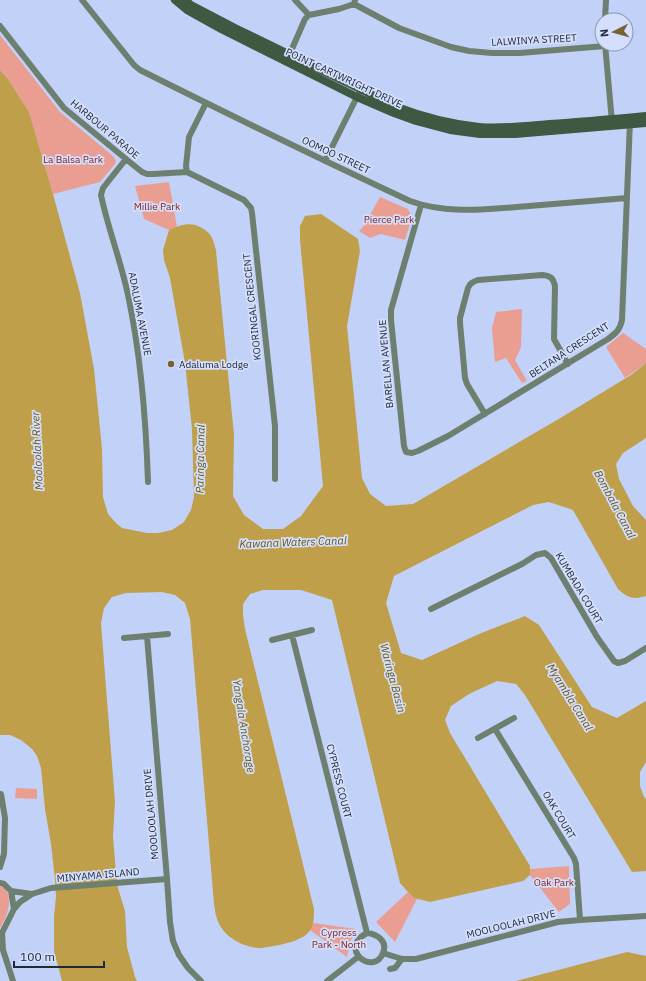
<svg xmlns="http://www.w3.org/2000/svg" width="646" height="981" font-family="'IBM Plex Sans',sans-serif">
<rect width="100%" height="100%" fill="#c2d1f8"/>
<!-- green -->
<path fill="#ea9e92" d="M0,35L60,112L113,156L116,161L115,164L100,182L53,194L29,112L8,79L0,70Z
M169,182L177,227L169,230L144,219L135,186Z
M380,197L408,209L412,217L405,240L381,234L370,238L359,231L363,227Z
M522,309L521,347L515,360L527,381L522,383L506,358L495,362L492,328L496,312Z
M623,333L646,349V363L625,378L606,347Z
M16,788L37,789V799L15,798Z
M569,866L570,904L559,912L530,875V869Z
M0,887H4C14,898 7,917 0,928Z
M408,892L414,898L417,899L395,942L376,922Z
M313,923L356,929L350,942L347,957L310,930Z"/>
<!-- water -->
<path fill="#bf9f49" d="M0,70L8,79L29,112L53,194L80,293L94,369L102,449L103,497L108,514L116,523L122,528L147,533H158L172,530L184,522L191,510L194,497L192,429L185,363L170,278L164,260L163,250L169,230C181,225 190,221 202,228C206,230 209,233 211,236C214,241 215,247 216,251L234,435L233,496L244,515L263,529H283L301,516L323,486L300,240V226L305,216L321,214L358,239L360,251L347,326L362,478L370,494L386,506L413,504L557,420L631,375L646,363V438L623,453L616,464L619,479L633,506L645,519L646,520V596C633,600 628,598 618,589L573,510L549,502L533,505L394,576L386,603L401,653L422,660L479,634L525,616L539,625L592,707L617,718L646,701V762L640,772V786L644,797L646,799V871L632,872L525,695L516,684L497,681L469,694L451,706L445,720L450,733L530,866V875L523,881L430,902L414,898L408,892L400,883L332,600L301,590H263L250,594L243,604V615L245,629L314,909C314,917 314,927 308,933C301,940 288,943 279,945C273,946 264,948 258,948C240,946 223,936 217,919C215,914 215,908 214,904L190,619L185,603L175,595L162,592L126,593L112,597L104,608L101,623L115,802L113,836L116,873L118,888L125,911L127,947L135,977L137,981H62L54,951V917L56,896L55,880L51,844L45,809L41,768L37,756L32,749L21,740L10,735H0Z
M627,952L646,956V981H516Z"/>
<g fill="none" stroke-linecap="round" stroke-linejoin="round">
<!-- minor -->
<path stroke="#6d7f6f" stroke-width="6" d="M82,0L134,65L140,70C230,115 320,159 410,201C448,215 490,209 529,206C562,203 594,201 627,198
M295,0L309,15
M354,4L399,28L451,47L469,51L492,53H520L605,46
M309,15L339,9L354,4L355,0
M605,20L606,0
M0,26L64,108L126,159L142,172L147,174H153L187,172
M605,44L612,122
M288,58L305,19L309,15
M126,159L103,188L101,195C108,229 121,261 128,295C141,356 146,419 148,482
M325,161L359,93
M187,172L244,200L251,208L252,213L275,426V479
M187,172L186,166L189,137L206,103
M421,205L391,310V320L404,446L406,452L412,453L418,451L448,436L608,339C616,333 620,330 622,320L630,121
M485,414L467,384L465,378L460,323V318L468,288C470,283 473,282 478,280L542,275C551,276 553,278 555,286L554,339L568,364
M431,609L522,564L536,555L545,553L551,558L597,637L614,661L618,663L625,661L646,648
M292,635L367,933
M147,636L167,879L170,922L173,941L179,955L188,968L201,981
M124,638L168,634
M272,640L312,630
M495,729L574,858L576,864L580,920
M478,738L514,718
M0,867L4,854L5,818L1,794
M0,883L4,884L11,891L32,894
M11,891L14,909
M367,933C377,934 388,941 383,953C374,977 337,949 367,933Z
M383,953L402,959H416L558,922L580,920L646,916
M390,969L395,968L402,959
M13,981L3,950L2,933L14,909L20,902L32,894L51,888L167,879
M327,981L358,957"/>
<!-- secondary -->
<path stroke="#3e5842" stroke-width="8" d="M175,0L187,10L221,29L357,97L394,113L416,121L450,130L480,134H515L646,123
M185,0L191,5L235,28L397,107C423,117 451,124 479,127C502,129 526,126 549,124C581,122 614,119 646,116"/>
</g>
<!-- markers -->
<circle fill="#766331" stroke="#d3dffc" stroke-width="1.5" cx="171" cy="364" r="4"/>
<g text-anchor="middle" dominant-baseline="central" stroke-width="3.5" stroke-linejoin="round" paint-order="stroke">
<!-- street labels -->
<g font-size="10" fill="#21283a" stroke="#d3dffc">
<text transform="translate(534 40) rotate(-3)">LALWINYA STREET</text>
<text transform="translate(344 78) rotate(25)">POINT CARTWRIGHT DRIVE</text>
<text transform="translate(105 129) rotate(40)">HARBOUR PARADE</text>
<text transform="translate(336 155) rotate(25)">OOMOO STREET</text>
<text transform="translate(252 307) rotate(-96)">KOORINGAL CRESCENT</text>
<text transform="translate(140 314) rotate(79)">ADALUMA AVENUE</text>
<text transform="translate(569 350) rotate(-33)">BELTANA CRESCENT</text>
<text transform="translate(386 364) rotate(-95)">BARELLAN AVENUE</text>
<text transform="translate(579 588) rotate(59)">KUMBADA COURT</text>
<text transform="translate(339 781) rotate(76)">CYPRESS COURT</text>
<text transform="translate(151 814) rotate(-95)">MOOLOOLAH DRIVE</text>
<text transform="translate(559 815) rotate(59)">OAK COURT</text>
<text transform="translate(98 875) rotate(-5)">MINYAMA ISLAND</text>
<text transform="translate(511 924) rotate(-14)">MOOLOOLAH DRIVE</text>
</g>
<!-- park labels -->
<g font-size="10" fill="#851b16" stroke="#d3dffc">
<text x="73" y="159">La Balsa Park</text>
<text x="157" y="206">Millie Park</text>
<text x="389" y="219">Pierce Park</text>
<text x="554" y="882">Oak Park</text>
<text x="339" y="932">Cypress<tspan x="339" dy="12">Park - North</tspan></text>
</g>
<!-- poi labels -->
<g font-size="10" fill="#21283a" stroke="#d3dffc" text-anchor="start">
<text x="179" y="364">Adaluma Lodge</text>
</g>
<!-- water labels -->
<g font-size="11" font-style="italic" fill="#695311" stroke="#d3dffc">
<text transform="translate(37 451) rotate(-93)">Mooloolah River</text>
<text transform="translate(200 459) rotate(-89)">Paringa Canal</text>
<text transform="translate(615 504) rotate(62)">Bombala Canal</text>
<text transform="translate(293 542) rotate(-2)">Kawana Waters Canal</text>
<text transform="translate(393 678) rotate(75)">Waringa Basin</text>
<text transform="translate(570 697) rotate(58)">Myambla Canal</text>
<text transform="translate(244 726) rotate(81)">Yangala Anchorage</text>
</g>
</g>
<!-- north arrow -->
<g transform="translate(614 32) rotate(264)"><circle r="19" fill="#d3dffc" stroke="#8c96ae"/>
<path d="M0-3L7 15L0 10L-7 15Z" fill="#766331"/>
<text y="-6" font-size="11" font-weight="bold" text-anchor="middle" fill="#21283a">N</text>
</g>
<!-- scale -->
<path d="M14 961v6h90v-6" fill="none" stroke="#21283a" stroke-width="2"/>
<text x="20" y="961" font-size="12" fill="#21283a" stroke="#d3dffc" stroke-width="3" paint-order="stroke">100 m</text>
</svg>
